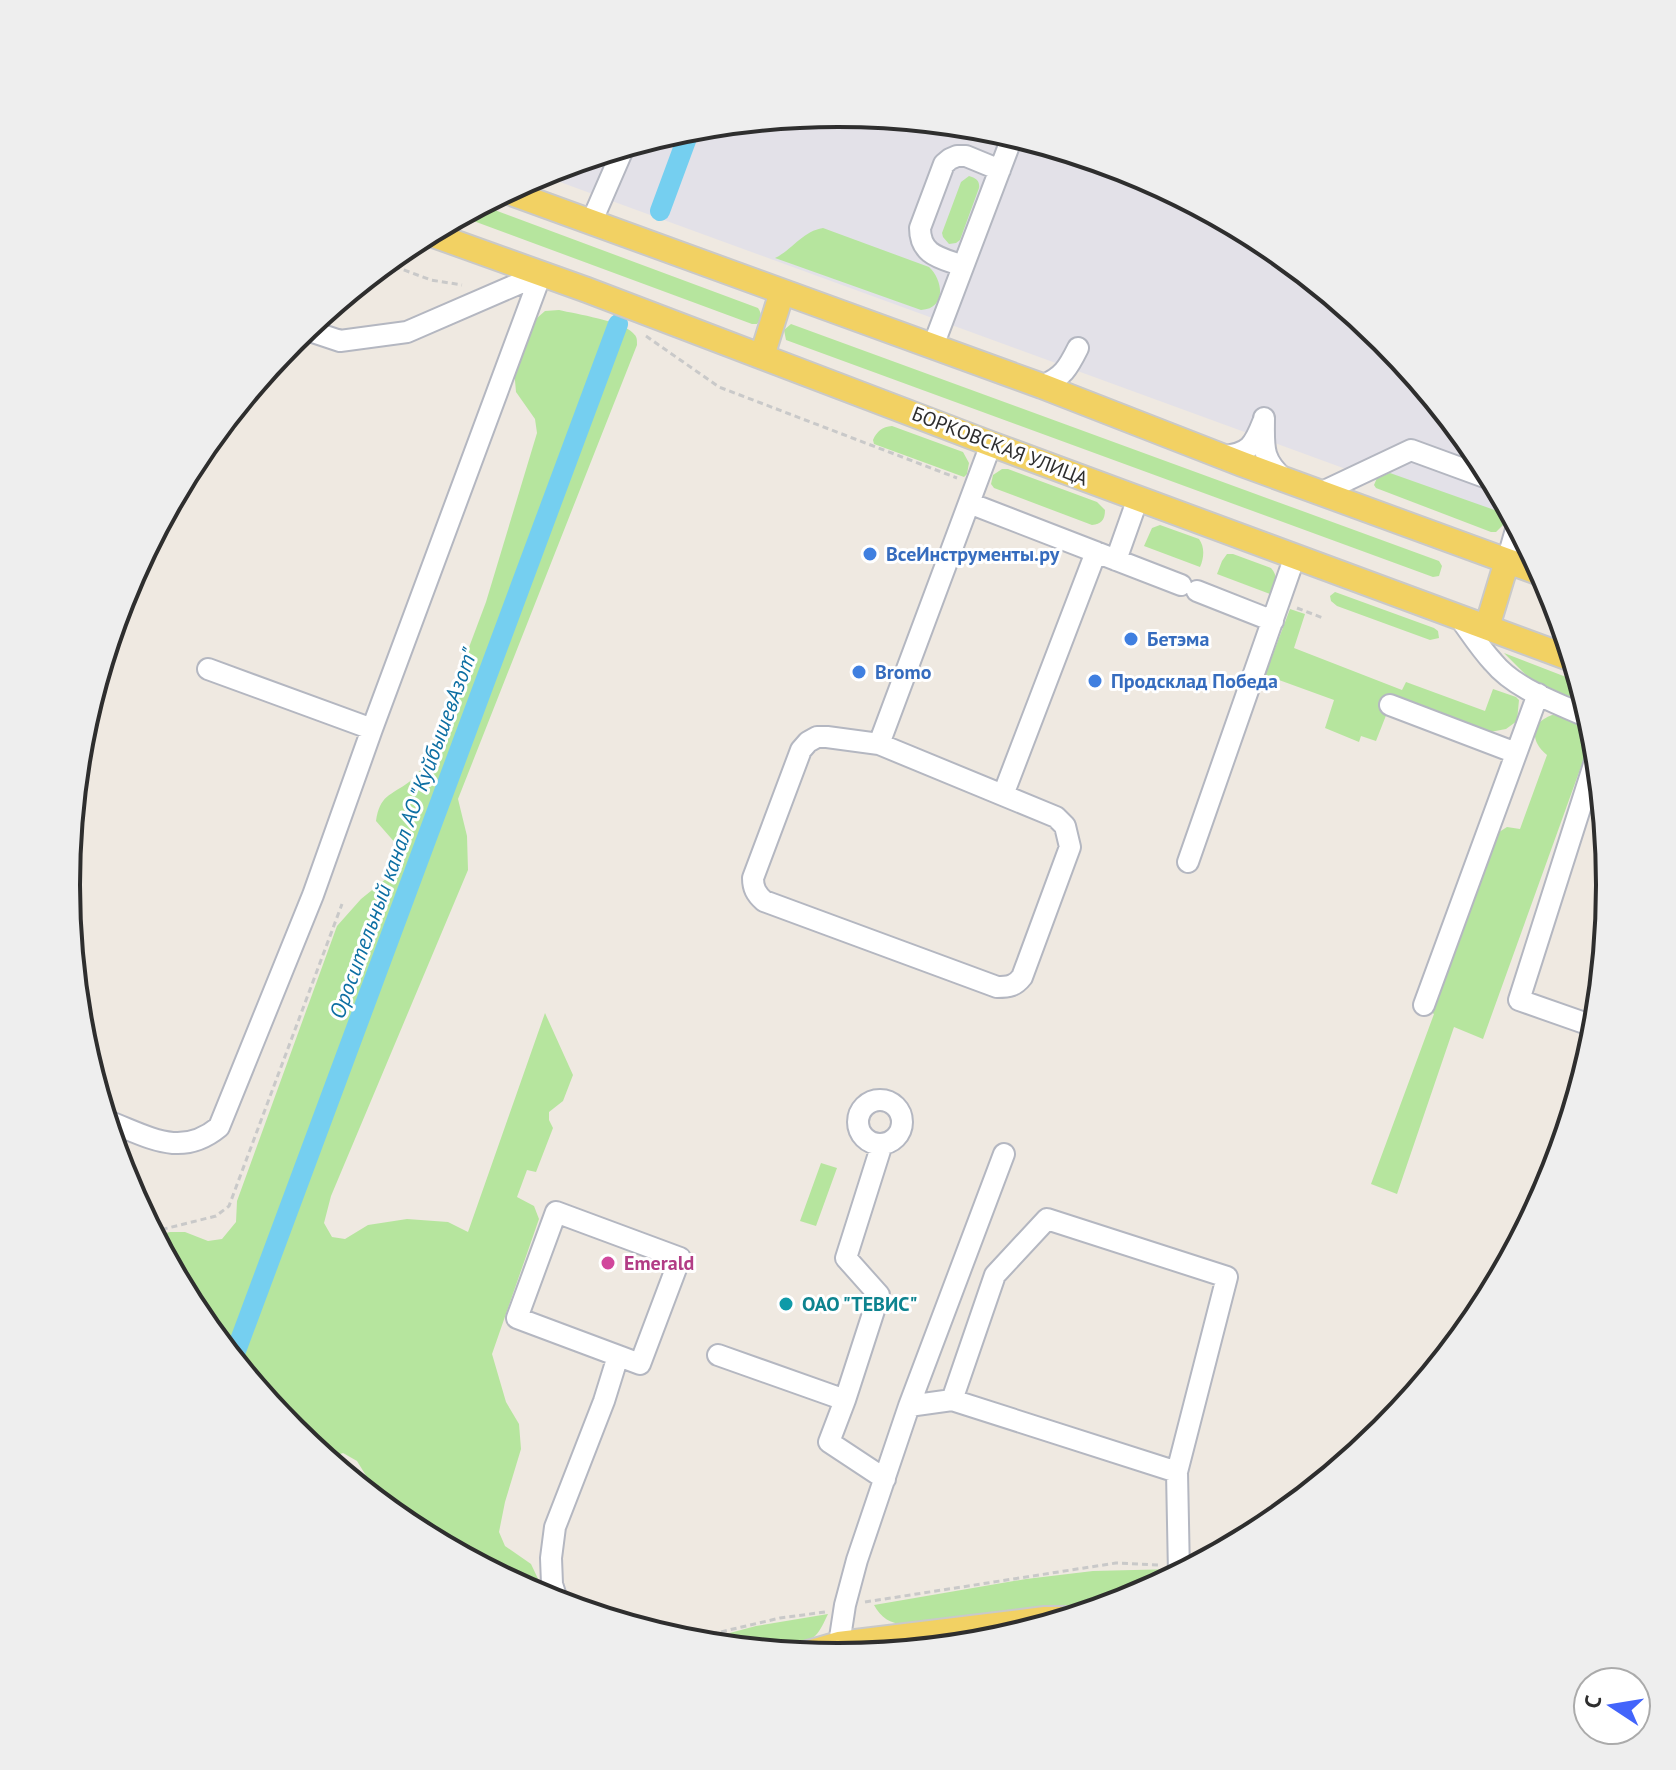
<svg xmlns="http://www.w3.org/2000/svg" width="1676" height="1770" font-family="'PT Sans',sans-serif">
<rect width="100%" height="100%" fill="#efe9e1"/>
<!-- industrial -->
<path fill="#e3e1e8" d="M838,113L989,128L1134,172L1267,243L1384,339L1480,456L1521,533L538,174L688,128Z"/>
<!-- green -->
<path fill="#b6e59e" d="M969,176C976,178 980,181 979,188L960,240L956,243L949,244L943,237L942,233L961,182Z
M481,205L758,308C762,314 762,318 757,324H752L460,216Z
M823,228L929,267C944,281 946,309 921,310L775,258C792,250 803,231 823,228Z
M559,310C576,314 622,321 633,333C637,337 637,338 637,345L458,799L467,836L468,870L331,1196L324,1223L332,1237L345,1239L368,1225L407,1219L448,1222L468,1232L545,1013L573,1075L563,1101L549,1112V1120L553,1128L536,1172L527,1170L517,1197L534,1206L539,1219L492,1354L506,1402L519,1424L521,1449L505,1502L499,1532L505,1546L531,1564L548,1600L409,1527L386,1508L357,1461L343,1453L332,1457L329,1461L292,1431L196,1314L155,1236L170,1232H185L208,1241L222,1239L236,1222L237,1201L337,926L361,899L387,878L398,858L397,845L376,821C380,795 390,796 409,782C416,778 421,768 426,762L486,602L537,433L535,419L516,392L514,369L530,324L545,311Z
M791,324L1439,561L1442,566L1439,576L1433,577L786,340L784,330Z
M892,426L963,452L969,463L967,474L964,477L874,444L873,440C877,431 882,427 892,426Z
M1002,469H1008L1097,502L1105,510C1105,520 1101,524 1092,525L994,488L991,484L993,475Z
M1390,473L1503,513V525L1496,532H1491L1376,488L1374,485L1377,478Z
M1160,525L1199,539C1205,547 1204,558 1200,567L1144,546L1152,528Z
M1227,554H1233L1271,568C1278,575 1277,586 1273,595L1217,574L1222,561Z
M1335,592L1434,628L1438,631L1439,638L1430,640L1337,606L1331,601L1330,596Z
M1290,609L1305,614L1294,648L1402,690L1406,682L1485,711L1493,689L1516,697L1519,700L1517,721L1506,729L1490,732L1394,695L1376,741L1361,736L1359,742L1325,728L1334,700L1265,675Z
M1504,653L1579,682L1586,703L1546,687L1530,679Z
M1552,715C1573,716 1589,728 1587,750L1483,1039L1454,1027L1397,1194L1371,1184L1434,1014L1430,1011L1496,834L1507,827L1520,829L1547,755C1530,741 1530,723 1552,715Z
M821,1163L837,1168L816,1226L800,1221Z
M1174,1569L1173,1577L1133,1598L1103,1607L1020,1612L904,1625C890,1623 881,1618 874,1605L1026,1579L1093,1571Z
M828,1614C824,1622 821,1630 815,1636C789,1659 725,1646 692,1643L756,1626Z"/>
<g fill="none" stroke-linecap="round" stroke-linejoin="round">
<!-- canal -->
<path stroke="#75cff0" stroke-width="20" d="M660,211L691,127
M233,1359L618,324"/>
<!-- minor casing -->
<g stroke="#b4b7c1" stroke-width="24">
<path id="minor" d="M591,223L624,147
M963,266C942,258 920,256 920,228L944,164L950,159L957,156H966L1000,170
M304,329L340,341L407,332L541,274
M933,346L1013,135
M1042,386C1063,377 1068,368 1078,348
M1264,418C1264,446 1261,459 1284,479
M1223,456C1249,454 1254,445 1263,422
M1320,493L1411,450L1493,480
M969,503L1181,585
M1116,560L1138,498
M1507,561L1517,526
M1197,591L1273,621
M1459,617C1470,632 1480,648 1493,662C1516,690 1558,703 1590,718
M208,669L372,729
M1390,705L1516,753
M817,737H827L879,744L1056,817L1065,826L1070,847L1022,977C1015,986 1009,987 997,987L764,901C756,894 753,888 753,878L801,750L808,742Z
M879,744L991,444
M1003,795L1096,552
M1188,862L1295,556
M1424,1005L1538,694
M1596,1027L1519,1000L1597,755
M858 1122a22 22 0 1 1 44 0a22 22 0 1 1-44 0Z
M107,1121C148,1136 180,1159 219,1127L313,895L372,729L541,274
M882,1144L846,1258L879,1295L845,1400L829,1442L885,1479
M556,1212L680,1258L640,1364L517,1318Z
M718,1355L845,1400
M952,1400L995,1275L1047,1219L1227,1277L1177,1472
M909,1406L952,1400L1177,1472L1179,1574
M558,1603L552,1584L551,1558L555,1527L604,1401L618,1356
M839,1644L845,1605L857,1560L909,1406L1004,1154"/>
</g>
<!-- major casing -->
<g stroke="#c9c9c9" stroke-width="28">
<path id="major" d="M506,191L1042,386L1242,464L1543,574
M428,233L587,290L991,444L1572,659
M762,356L782,292
M1487,627L1507,561
M805,1654L839,1644L1045,1619H1065"/>
</g>
<!-- path -->
<path stroke="#c9c9c9" stroke-width="3" stroke-dasharray="6 4" stroke-linecap="butt" d="M385,263L431,280L462,285
M646,336L719,387L957,478
M1297,608L1323,618
M152,1232L216,1216L229,1206L342,904
M865,1602L1116,1563L1159,1565
M682,1641L780,1618L825,1612"/>
<!-- minor -->
<use href="#minor" stroke="#fff" stroke-width="20"/>
<!-- major -->
<use href="#major" stroke="#f2d163" stroke-width="24"/>
</g>
<!-- markers -->
<g fill="#3f7fe0" stroke="#fff" stroke-width="3">
<circle cx="870" cy="554" r="8"/>
<circle cx="1131" cy="639" r="8"/>
<circle cx="859" cy="672" r="8"/>
<circle cx="1095" cy="681" r="8"/>
</g>
<circle fill="#d1479c" stroke="#fff" stroke-width="3" cx="608" cy="1263" r="8"/>
<circle fill="#0f9aa8" stroke="#fff" stroke-width="3" cx="786" cy="1304" r="8"/>
<g text-anchor="middle" dominant-baseline="central" stroke-width="6" stroke-linejoin="round" paint-order="stroke">
<!-- street labels -->
<g font-size="20" fill="#2e2e2e" stroke="#fff">
<text transform="translate(1000 446) rotate(21)">БОРКОВСКАЯ УЛИЦА</text>
</g>
<!-- shop labels -->
<g font-size="20" font-weight="bold" fill="#366cbe" stroke="#fff" text-anchor="start">
<text x="886" y="554">ВсеИнструменты.ру</text>
<text x="1147" y="639">Бетэма</text>
<text x="875" y="672">Bromo</text>
<text x="1111" y="681">Продсклад Победа</text>
</g>
<!-- hotel labels -->
<g font-size="20" font-weight="bold" fill="#b23c85" stroke="#fff" text-anchor="start">
<text x="624" y="1263">Emerald</text>
</g>
<!-- culture labels -->
<g font-size="20" font-weight="bold" fill="#0d838f" stroke="#fff" text-anchor="start">
<text x="802" y="1304">ОАО "ТЕВИС"</text>
</g>
<!-- water labels -->
<g font-size="22" font-style="italic" fill="#0d6fa3" stroke="#fff">
<text transform="translate(403 833) rotate(-70)">Оросительный канал АО "КуйбышевАзот"</text>
</g>
</g>
<!-- crop -->
<path d="M0 0H1676V1770H0ZM80 885a758 758 0 1 1 1516 0a758 758 0 1 1-1516 0Z" fill="#eee" fill-rule="evenodd"/>
<path fill="none" stroke="#2e2e2e" stroke-width="4" d="M80 885a758 758 0 1 1 1516 0a758 758 0 1 1-1516 0Z"/>
<!-- north arrow -->
<g transform="translate(1612 1706) rotate(282)"><circle r="38" fill="#ffffff" stroke="#ababab" stroke-width="2"/>
<path d="M0-6L14 30L0 20L-14 30Z" fill="#4264fb"/>
<text y="-12" font-size="22" font-weight="bold" text-anchor="middle" fill="#2e2e2e">С</text>
</g>
</svg>
